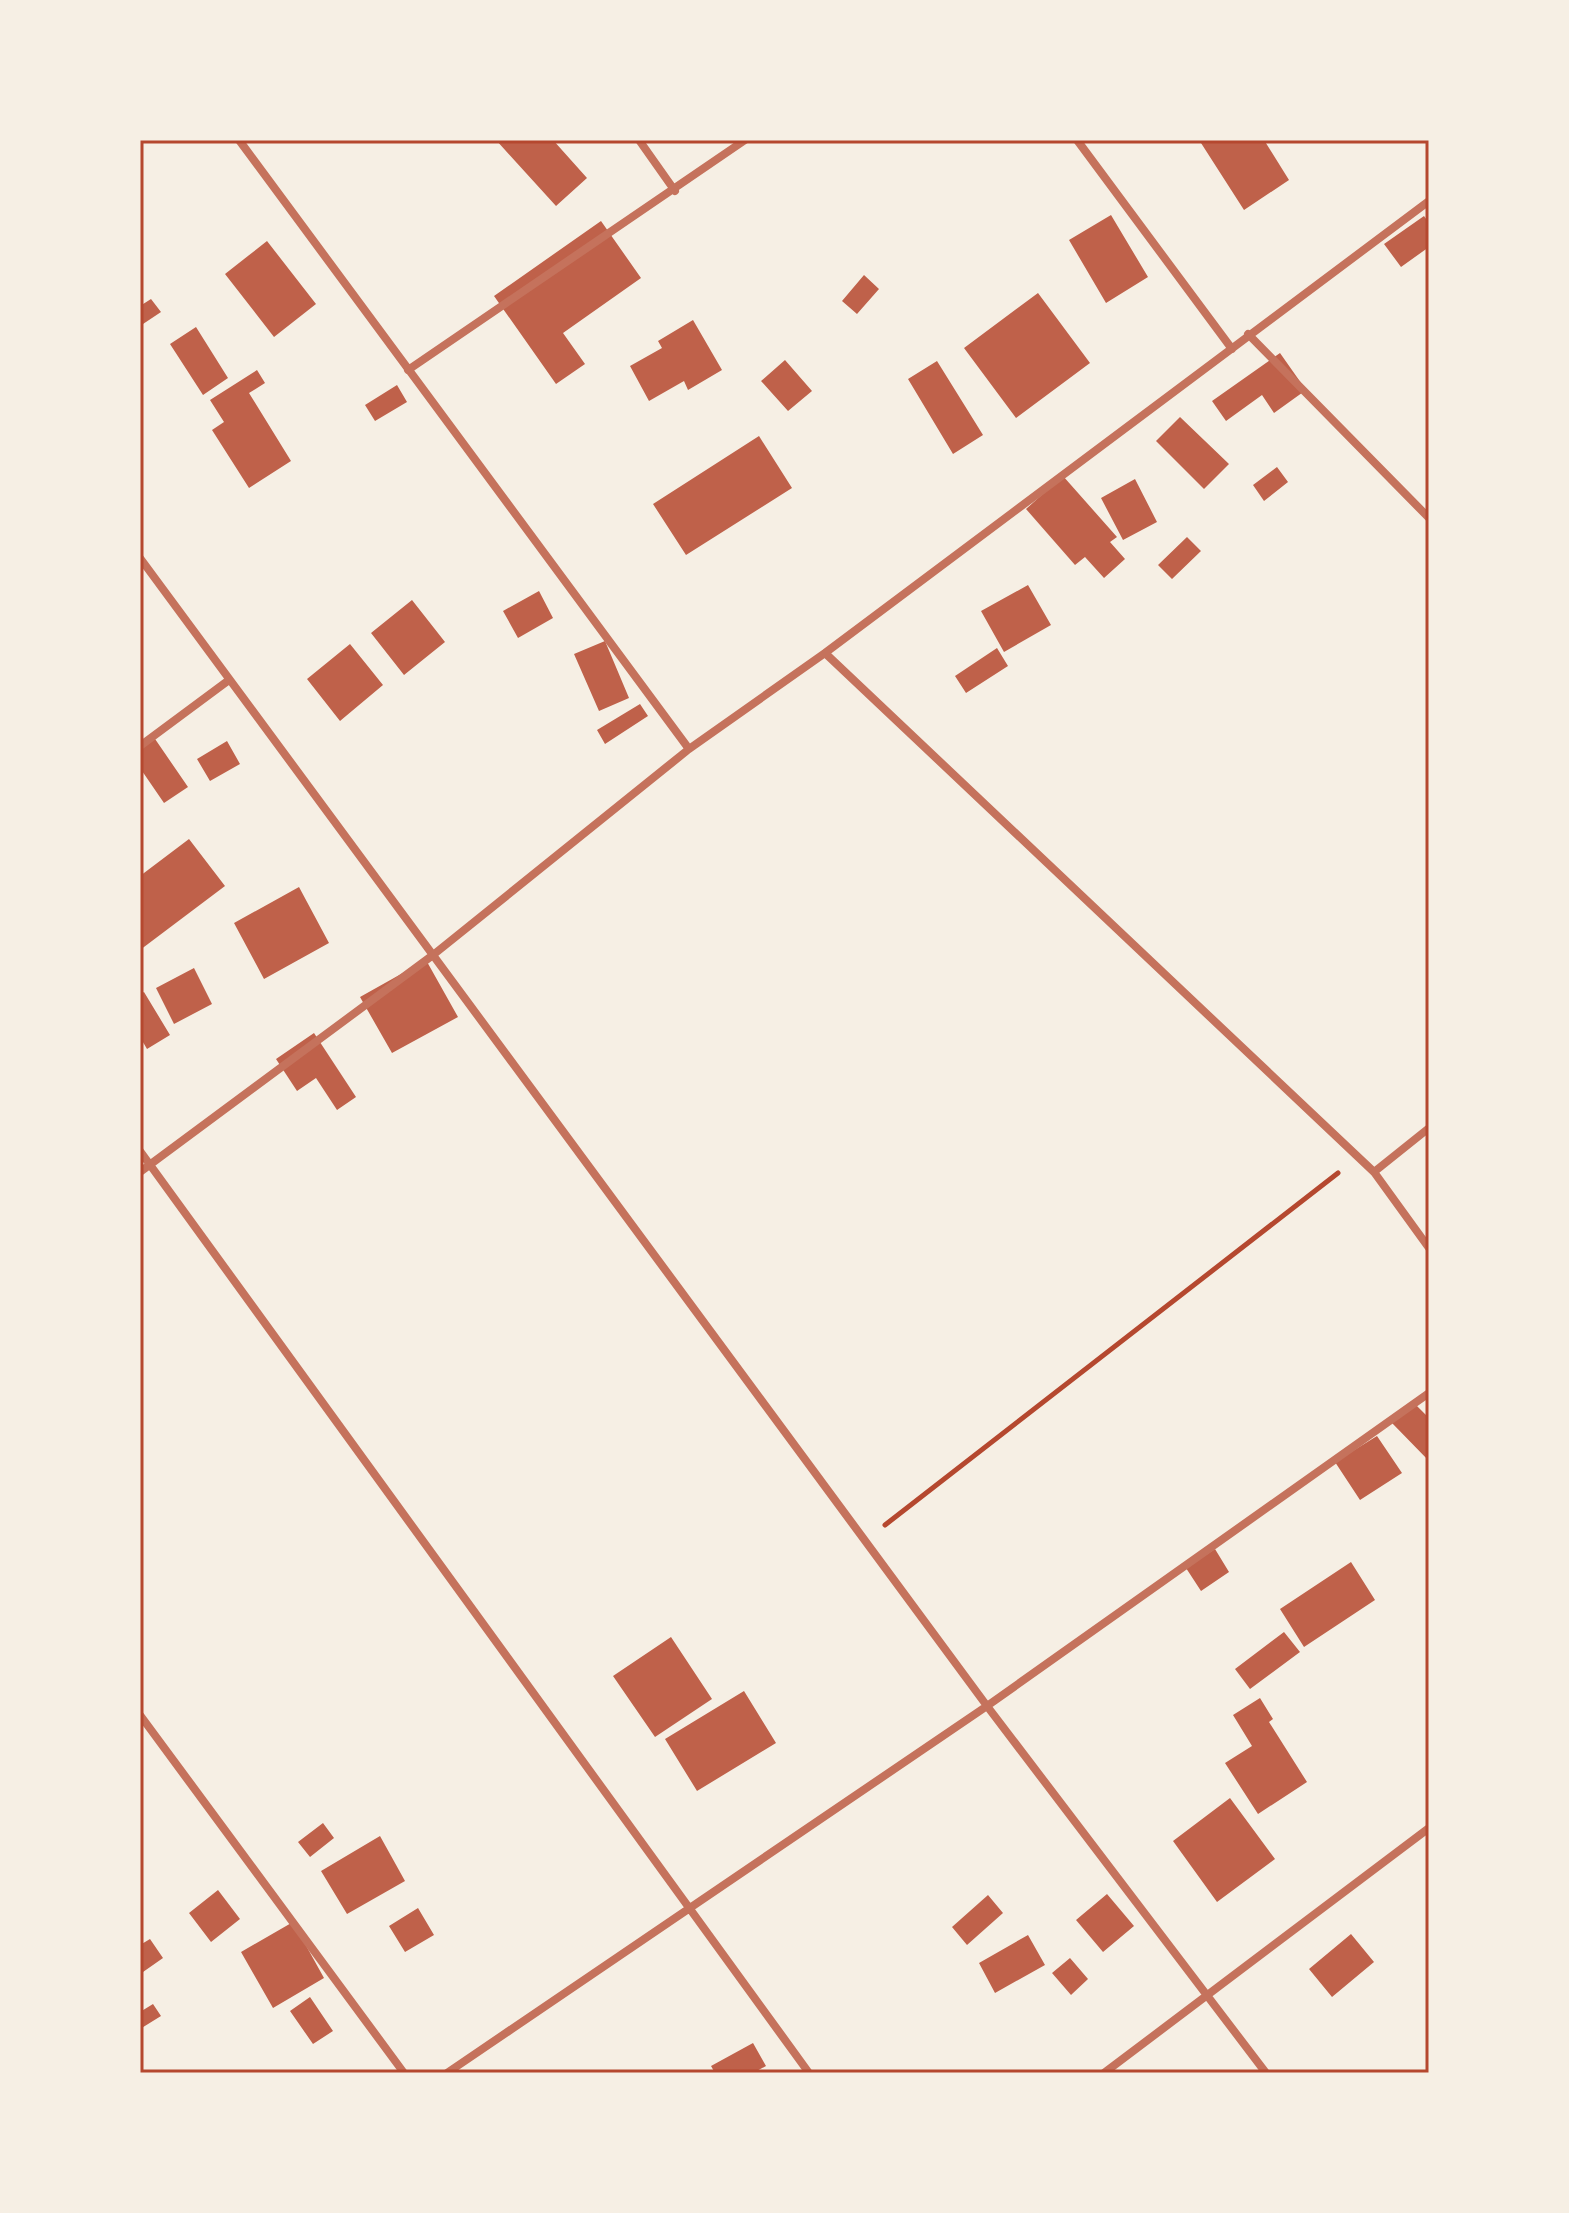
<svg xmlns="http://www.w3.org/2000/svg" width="1569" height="2213" font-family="Lato,sans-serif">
<rect width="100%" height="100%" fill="#f6efe4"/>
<!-- building -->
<path fill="#bf614a" d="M496,140H553L587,178L556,206Z
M1205,140H1264L1289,180L1244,210L1201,143Z
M1111,215L1148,277L1106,303L1069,240Z
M1424,216L1429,223V247L1401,267L1384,244Z
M601,221L641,278L563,333L585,364L556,384L494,296Z
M267,241L316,304L274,337L225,274Z
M864,275L879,289L857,314L842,301Z
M1038,293L1090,363L1016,418L964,348Z
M151,299L161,312L140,326V306Z
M693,320L722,370L688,390L684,381L649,401L630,366L662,348L658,341Z
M196,327L228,378L203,395L170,344Z
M1280,353L1306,390L1274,413L1262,395L1226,421L1212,401Z
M785,360L812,391L788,411L761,381Z
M937,361L983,435L953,454L908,379Z
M257,370L265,383L249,393L291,461L249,488L212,430L224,422L210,400Z
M397,385L407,402L375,421L365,405Z
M1180,417L1229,464L1204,489L1156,441Z
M759,436L792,488L686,555L653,504Z
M1277,467L1288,482L1264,501L1253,485Z
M1063,476L1117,537L1110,542L1125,559L1104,578L1085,557L1075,565L1026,509Z
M1135,479L1157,522L1123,540L1101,498Z
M1187,537L1201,551L1172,579L1158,565Z
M1028,585L1051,625L1004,652L981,611Z
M539,591L553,618L518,638L503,611Z
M412,600L445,642L404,675L371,633Z
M605,641L629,698L599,711L574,654Z
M350,644L383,685L340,721L307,679Z
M997,648L1008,666L966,693L955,676Z
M640,704L648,716L605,744L597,730Z
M153,736L188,787L164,803L140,768V745Z
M227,741L240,764L210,781L197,759Z
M189,839L225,886L140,950V876Z
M299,887L329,943L264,979L234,923Z
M426,960L458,1017L392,1053L360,997Z
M194,968L212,1004L174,1024L156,988Z
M144,992L170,1035L147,1049L140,1037V994Z
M314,1033L356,1097L337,1110L316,1078L297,1091L276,1059Z
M1414,1403L1429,1418V1461L1392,1423Z
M1377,1436L1402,1473L1360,1500L1335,1462Z
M1215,1549L1229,1572L1201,1591L1186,1568Z
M1351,1562L1375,1600L1304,1647L1280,1609Z
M1284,1632L1300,1652L1250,1689L1235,1669Z
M671,1637L712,1699L655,1737L613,1676Z
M744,1691L776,1743L697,1791L665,1739Z
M1260,1698L1273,1719L1269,1722L1307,1782L1258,1814L1225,1763L1252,1746L1233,1715Z
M1230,1798L1275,1859L1217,1902L1173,1841Z
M323,1823L334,1838L310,1857L298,1842Z
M380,1836L405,1881L347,1914L321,1871Z
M218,1890L240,1919L211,1942L189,1913Z
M1107,1894L1134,1926L1103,1952L1076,1920Z
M988,1895L1003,1913L967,1945L952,1927Z
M418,1908L434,1935L405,1952L389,1926Z
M293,1922L324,1978L273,2008L241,1952Z
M1351,1934L1374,1962L1332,1997L1309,1969Z
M1028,1935L1045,1965L995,1993L979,1963Z
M150,1939L163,1958L143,1972L140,1945Z
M1070,1958L1088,1979L1071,1995L1052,1973Z
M310,1997L333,2031L313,2044L290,2011Z
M153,2004L161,2016L140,2029V2012Z
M753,2043L766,2066L753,2073H715L711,2066Z"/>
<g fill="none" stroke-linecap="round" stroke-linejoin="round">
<!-- path -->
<path stroke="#b5482f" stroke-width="5" d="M885,1525L1338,1173"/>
<!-- minor -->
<path stroke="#c5725c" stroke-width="8" d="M239,140L689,749
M639,140L675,191
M1077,140L1232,349
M1248,334L1429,518
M408,370L745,140
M140,558L987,1706L1266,2073
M825,653L1374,1172L1429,1248
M140,746L229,680
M140,1151L809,2073
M140,1172L433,955L689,749L825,653L1429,201
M1374,1172L1429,1128
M140,1715L404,2073
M447,2073L987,1706L1429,1393
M1104,2073L1429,1828"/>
</g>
<!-- border -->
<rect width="1569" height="2213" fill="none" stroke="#f6efe4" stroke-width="284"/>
<rect x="142" y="142" width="1285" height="1929" fill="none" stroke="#b5482f" stroke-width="3"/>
</svg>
